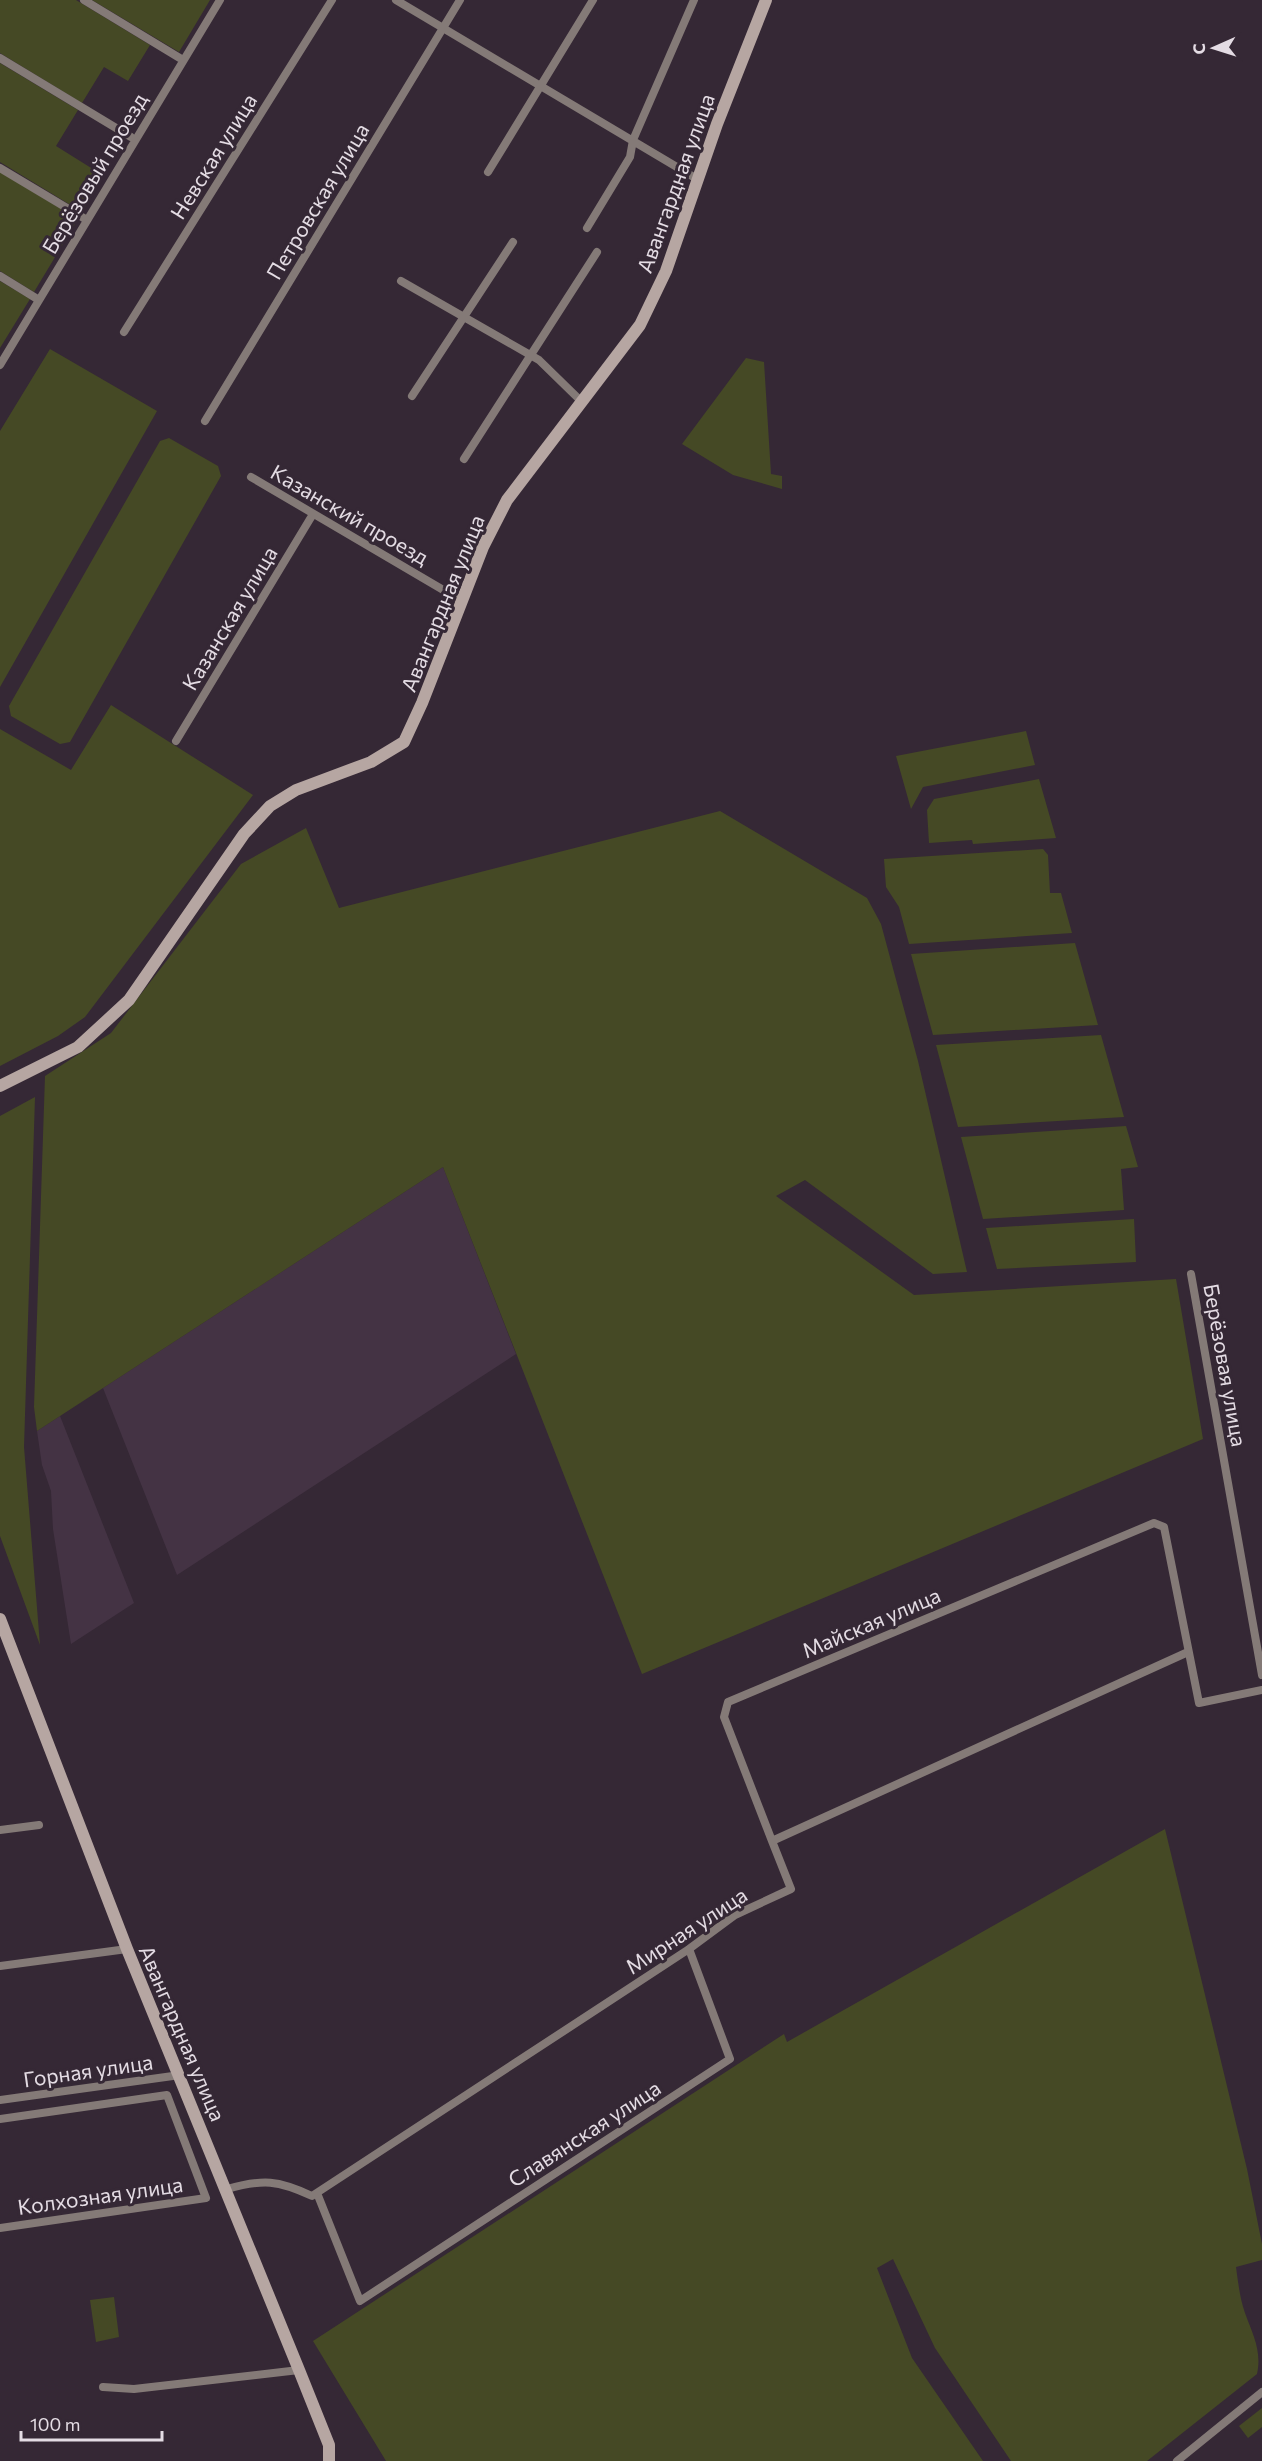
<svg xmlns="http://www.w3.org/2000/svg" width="1262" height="2461" font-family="Commissioner,sans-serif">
<rect width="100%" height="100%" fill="#352835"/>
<!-- built -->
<path fill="#434" d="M443,1167L516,1354L177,1575L103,1388Z
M60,1416L134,1603L71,1644L53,1529L51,1491L42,1465L37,1431Z"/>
<!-- green -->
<path fill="#454925" d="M0,0H76L150,45L128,81L104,67L82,103L0,53Z
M92,0H210L179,52Z
M0,63L78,110L56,146L104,176L82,212L0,162Z
M0,172L78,219L34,292L0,271Z
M0,281L30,299L0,348Z
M50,349L157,411L0,687V431Z
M746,358L764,362L771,474L782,476V489L733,475L682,444Z
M169,438L218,466L221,476L70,742L60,744L11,716L9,706L160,441Z
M111,705L253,795L85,1017L58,1036L0,1066V729L71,770Z
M1026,731L1035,765L923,787L911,809L896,756Z
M1039,779L1056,838L973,844L972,840L929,843L927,810L934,799Z
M720,811L867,898L881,924L918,1061L967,1272L933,1274L805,1180L776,1196L914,1295L1176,1279L1203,1439L642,1674L443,1167L37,1431L34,1407L45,1076L111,1033L241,864L306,828L339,908Z
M1043,849L1048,855L1050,893H1061L1072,933L909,944L899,907L886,887L884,859Z
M1075,943L1098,1025L933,1035L911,954Z
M1101,1035L1124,1117L958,1127L936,1045Z
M35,1097L24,1447L40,1645L0,1536V1116Z
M1126,1126L1138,1167L1121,1169L1124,1210L983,1219L961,1137Z
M1134,1219L1136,1262L997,1269L986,1228Z
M1165,1829L1247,2169L1262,2244V2260L1236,2267C1238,2282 1240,2299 1245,2313C1253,2335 1262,2351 1257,2374L1147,2461H1011L935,2348L893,2259L877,2268L912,2358L983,2461H386L313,2341L784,2034L787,2042Z
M114,2297L119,2337L96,2342L90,2300Z
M1262,2408V2427L1248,2438L1239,2426Z"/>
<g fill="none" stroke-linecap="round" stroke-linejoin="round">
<!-- street -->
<path stroke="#847a77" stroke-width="8" d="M84,0L183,60
M396,0L697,179
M0,58L131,137
M0,168L87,220
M488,172L593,0
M587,228L630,157L633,140L694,0
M0,276L39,300
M401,281L539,360L582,402
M124,332L332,0
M0,365L220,0
M412,396L513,242
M205,421L460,0
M464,459L597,252
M251,477L462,601
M176,741L313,514
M1191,1274L1262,1675
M0,1830L39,1825
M772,1841L724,1717L728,1702L1154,1523L1164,1527L1199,1703L1262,1690
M0,1966L127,1949
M0,2100L180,2075
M0,2119L167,2095L206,2198L0,2228
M227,2189C263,2179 278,2180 312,2196L689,1949L735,1915L791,1889L772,1841L1188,1652
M317,2193L360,2301L730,2059L689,1949
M103,2387L134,2389L299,2370
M1177,2461L1262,2392"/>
<!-- secondary -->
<path stroke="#b6a6a2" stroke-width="12" d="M0,1086L78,1047L129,1000L244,834L270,806L296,790L371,762L404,742L422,703L483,547L507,500L640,325L666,271L717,124L766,0
M0,1619L127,1949L299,2370L329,2445V2461"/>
</g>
<g text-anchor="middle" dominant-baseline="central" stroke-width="6" stroke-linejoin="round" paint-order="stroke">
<!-- street labels -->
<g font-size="21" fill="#e4dce4" stroke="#352835">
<text transform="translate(213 156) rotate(-58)">Невская улица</text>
<text transform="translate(94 173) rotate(-59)">Берёзовый проезд</text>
<text transform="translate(675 183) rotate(-70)">Авангардная улица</text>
<text transform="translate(317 201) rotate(-59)">Петровская улица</text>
<text transform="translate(350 514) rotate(30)">Казанский проезд</text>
<text transform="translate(442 603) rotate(-68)">Авангардная улица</text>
<text transform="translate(229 618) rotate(-59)">Казанская улица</text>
<text transform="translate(1226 1365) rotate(80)">Берёзовая улица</text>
<text transform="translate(871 1622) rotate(-23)">Майская улица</text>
<text transform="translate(686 1930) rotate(-33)">Мирная улица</text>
<text transform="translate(183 2033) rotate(67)">Авангардная улица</text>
<text transform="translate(88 2070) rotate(-8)">Горная улица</text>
<text transform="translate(584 2133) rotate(-33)">Славянская улица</text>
<text transform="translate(100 2195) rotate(-8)">Колхозная улица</text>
</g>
</g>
<!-- north arrow -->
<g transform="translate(1214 48) rotate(267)" stroke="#352835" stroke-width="4.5" paint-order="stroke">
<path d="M0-4.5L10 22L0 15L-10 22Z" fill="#e4dce4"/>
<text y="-9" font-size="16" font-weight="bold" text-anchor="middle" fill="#e4dce4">С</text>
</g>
<!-- scale -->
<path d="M21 2431v9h141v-9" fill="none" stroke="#e4dce4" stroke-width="3"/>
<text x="30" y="2431" font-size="18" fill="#e4dce4" stroke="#352835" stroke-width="4.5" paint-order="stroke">100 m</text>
</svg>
